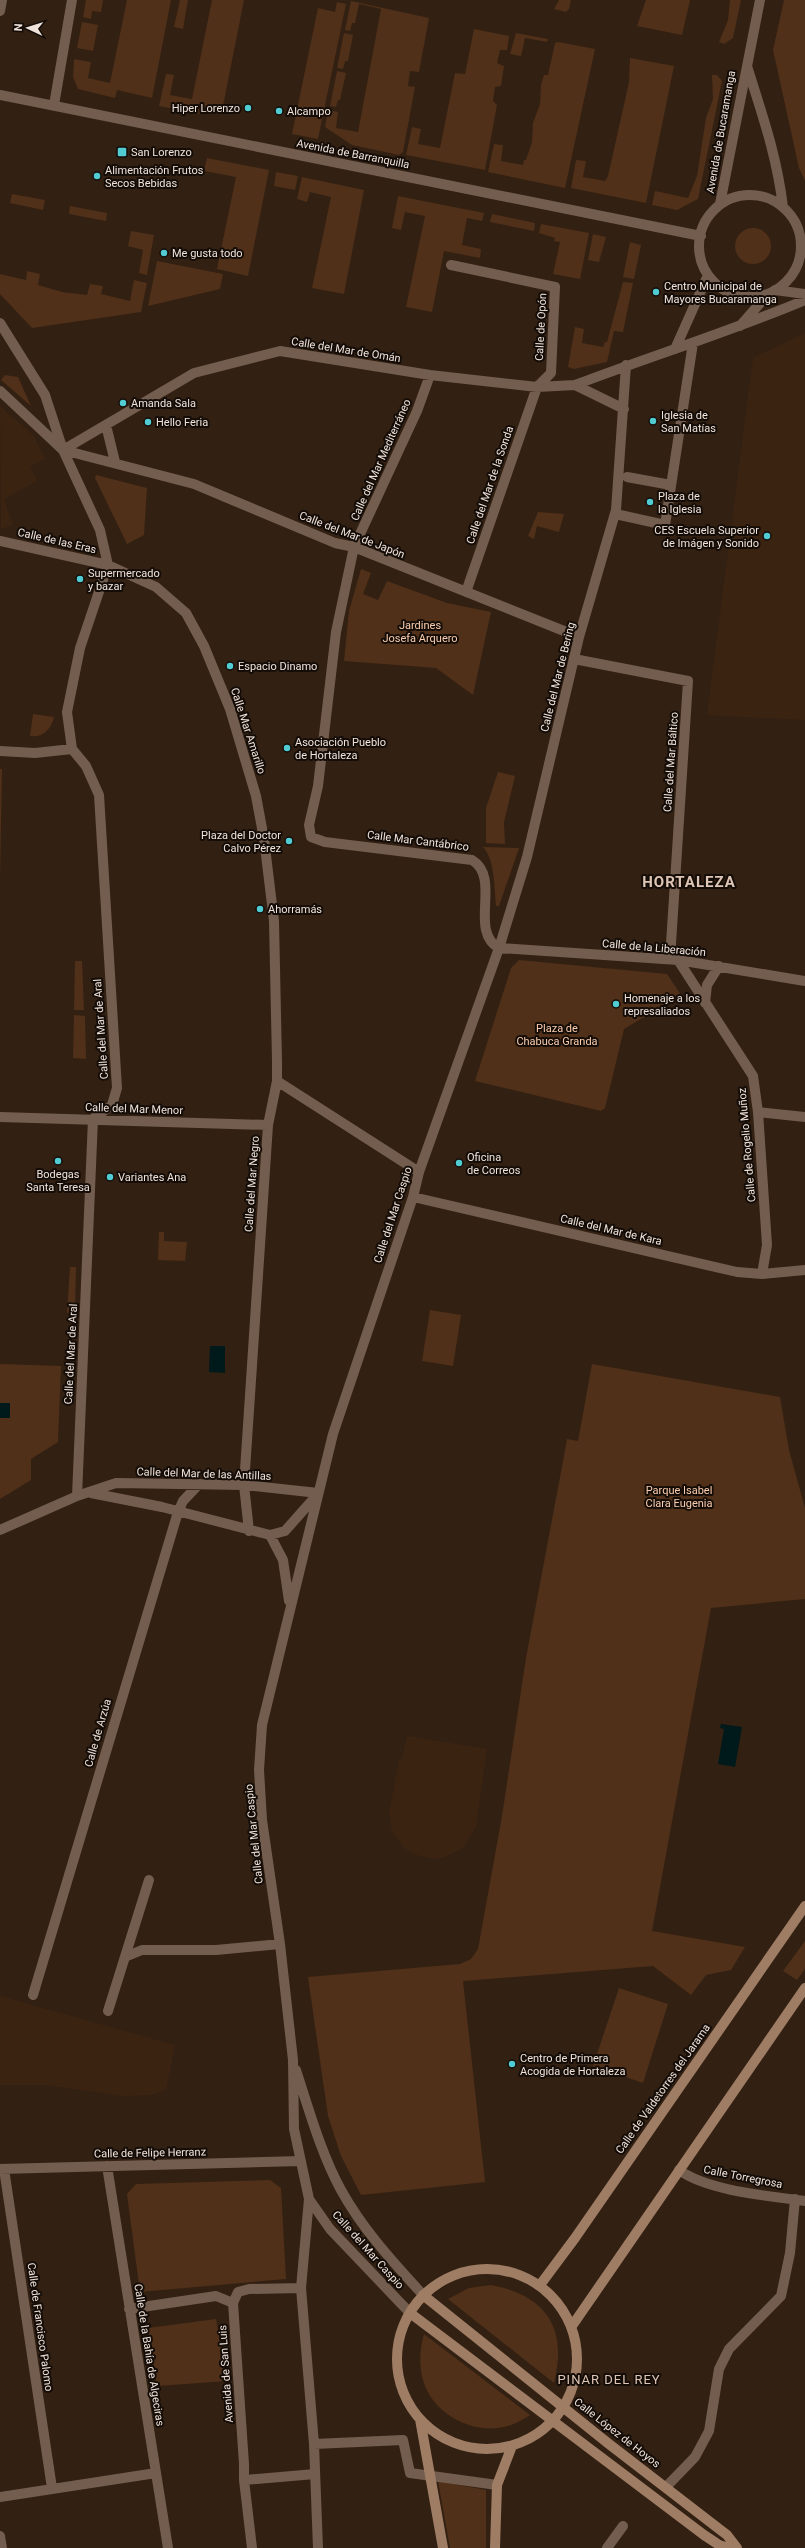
<svg xmlns="http://www.w3.org/2000/svg" width="805" height="2548" font-family="Roboto,sans-serif">
<rect width="100%" height="100%" fill="#322013"/>
<!-- built -->
<path fill="#3b2312" d="M805,333V720L707,715L753,358Z
M0,406L33,435L45,459L30,466L37,481L4,499L13,525L1,529Z
M407,1736L487,1749L476,1827L463,1848L444,1857L433,1859L413,1854L403,1847L392,1831L389,1814L399,1759H402Z
M0,1996L175,2045L166,2090L151,2095L124,2096L45,2085H0Z"/>
<!-- green -->
<path fill="#503018" d="M86,0H103L101,12L92,11L91,19L83,17Z
M127,0H171L152,98L117,90L115,98L78,89L73,77L74,59L91,62L88,78L110,83Z
M180,0H188L183,29L174,27Z
M212,0H244L222,111L202,107L200,114L159,106L166,74L174,75L170,95L192,99Z
M559,0H571L569,9L566,12L554,9Z
M646,0H690L682,35L637,26Z
M730,0H741L733,38L724,44L719,42L728,20Z
M784,0H805V181L799,168L773,50Z
M351,1L429,18L419,72L410,71L408,86L415,87L403,152L399,155L352,145L325,127L328,110L338,112L336,128L358,132L381,9L359,4L355,23H352L350,31L345,30Z
M337,2L346,4L318,139L292,134L318,8L335,12Z
M82,22L98,25L93,51L77,48Z
M474,29L509,36L507,50H500L497,63L504,66L501,86L495,87L493,101L497,105L485,170L406,155L412,127L421,129L418,144L440,148L455,73L465,74Z
M344,33L353,35L348,61H345L343,69L337,68Z
M516,33L548,39L547,42L525,38L521,56L510,54Z
M558,42L595,49L565,188L488,172L494,144L503,145L501,161L523,165L524,160H526L532,142L533,123L540,104L541,85L544,75H548L555,43Z
M630,58L674,66L646,203L571,188L576,160L586,161L583,177L605,181L608,176L629,82Z
M337,71L346,73L340,100H338L336,107L330,106Z
M712,75H717L722,81L698,199L677,210L652,205L655,191L688,198L697,176L706,118L713,99Z
M207,158L269,170L248,276L217,269L236,177L204,171Z
M276,172L298,176L295,190L274,186Z
M302,177L364,190L344,294L312,288L331,197L310,192L307,202L297,199Z
M12,194L45,200L43,210L10,203Z
M398,196L484,213L482,221L467,218L462,245L481,249L480,258L444,251L432,312L406,307L425,216L405,212L401,230L392,228Z
M70,206L107,213L106,221L69,214Z
M492,214L535,223L534,231L490,222Z
M541,224L589,233L580,279L553,274L560,242L554,241L555,238L539,233Z
M735 246a18 18 0 1 1 36 0a18 18 0 1 1-36 0Z
M131,231L154,235L147,275L139,273L143,250L128,246Z
M593,234L606,237L599,262L588,260Z
M630,242L641,245L634,279L623,277Z
M157,261L223,274L220,289L148,306Z
M27,271L40,274L38,285L62,292L87,295L90,284L103,286L101,294L130,301L134,280L147,283L141,312L32,328L0,294V274L26,280Z
M623,282L633,283L623,332L614,331L607,362L574,369L568,367L575,327L584,329L582,343L603,347L605,342H607Z
M5,375L18,377L31,406L1,380Z
M96,475L147,488L144,535L127,544L95,478Z
M538,512L564,514L559,532L537,526L534,539L528,536Z
M361,569L371,573L363,594L378,600L387,581L447,603L491,612L473,695L436,668L344,661L349,611Z
M33,714L54,717C51,730 42,738 30,736Z
M0,769H2L0,878Z
M498,772L515,776L504,822L505,844L486,843V808Z
M483,847L519,848L499,906H496C494,886 495,860 483,847Z
M519,960L667,974L681,995L624,1029L605,1108L601,1111L475,1081L511,968Z
M75,961H82L84,1010H74Z
M74,1015L85,1016L86,1059L73,1058Z
M159,1232H164V1241L187,1242L185,1261L158,1260Z
M70,1267H76L75,1313H67Z
M430,1310L461,1315L453,1366L422,1361Z
M0,1364L61,1366L58,1442L31,1459V1480L0,1499Z
M592,1364L780,1397L789,1450L805,1508V1599L711,1608L652,1931L745,1947L731,1970L706,1975L691,1995L653,1966L463,1981L485,2182L361,2195L341,2156L328,2116L308,1977L460,1964L471,1959L478,1949L502,1816L526,1658L564,1456L567,1439L578,1441Z
M805,1941V1969L797,1980L783,1971Z
M619,1988L668,2004L643,2083L593,2066Z
M270,2180L281,2188L286,2279L140,2292L127,2194L136,2184Z
M491,2285C546,2295 568,2328 554,2383L448,2299L469,2288Z
M216,2319L227,2381L157,2386L148,2328Z
M424,2334L530,2415C524,2419 517,2423 511,2425C475,2438 429,2413 422,2376C419,2361 420,2348 424,2334Z
M438,2481L486,2490V2548H450Z"/>
<!-- water -->
<path fill="#00191a" d="M210,1346H225V1373L209,1372Z
M0,1403H10V1418H0Z
M721,1724L742,1727L735,1767L718,1764L724,1729L720,1728Z"/>
<g fill="none" stroke-linecap="round" stroke-linejoin="round">
<!-- street -->
<path stroke="#735d4e" stroke-width="10" d="M0,11L2,0
M747,66C762,114 777,156 783,207
M0,95L701,236
M54,105L72,0
M699 246a51 51 0 1 1 102 0a51 51 0 1 1-102 0Z
M720,204L760,0
M451,265L555,287L551,373L537,387L466,592
M775,290L805,294
M0,323L45,395L63,450L100,530L108,565L156,587L186,613L204,646L230,709L256,796L264,839L274,921L277,1061V1081L268,1125L244,1485L249,1531
M740,326L768,294
M675,349L708,275
M430,375L417,411L354,547L336,632L318,786L309,825L311,837L325,842L472,860C502,878 468,931 499,948L678,960L805,981
M575,385C651,356 729,332 805,300
M0,391L63,450L194,484L335,543L354,547L579,637
M106,425L115,462
M63,450L194,373L280,351L430,375L537,387L575,385L624,409
M627,477L671,485
M620,515L665,525L693,343
M0,541L108,565L80,648L67,712L72,749L86,766L99,795L117,1088L112,1105L93,1119L77,1496
M574,659L688,681L670,959
M0,751L35,753L72,749
M678,960L753,1076L758,1112L767,1245L762,1274
M705,1003L707,985L719,966
M277,1081L419,1172
M758,1112L805,1117
M0,1117L268,1125
M413,1197L737,1272L762,1274L805,1270
M91,1493L162,1507L270,1535L285,1531L316,1496
M0,1530L77,1496L116,1483L244,1485L318,1493
M270,1535L283,1560L289,1601
M125,1957L142,1950H216L280,1944
M33,1995L178,1512L183,1501L199,1484
M108,2011L149,1880
M296,2070C309,2110 321,2153 341,2190C363,2230 393,2262 423,2295
M107,2166L168,2548
M0,2169L301,2161
M4,2169L52,2488
M679,2170C708,2191 769,2196 805,2201
M309,2199L301,2288L314,2444L318,2548
M233,2303L238,2292L249,2289L301,2288
M129,2309L216,2296L233,2303L244,2464V2480L252,2548
M410,2313L330,2229L309,2199L294,2129L293,2060L280,1944L262,1820L259,1770L262,1725L333,1434L413,1197L419,1172L499,948L527,857L579,637L616,510L626,365
M314,2444L403,2440L410,2473L497,2485
M244,2480L315,2474
M666,2487L695,2457L709,2431L719,2369L729,2349L781,2296L790,2253L795,2199
M0,2497L156,2473
M0,2536L2,2548
M607,2548L623,2526"/>
<!-- secondary -->
<path stroke="#9f7d65" stroke-width="10" d="M397 2359a90 90 0 1 1 180 0a90 90 0 1 1-180 0Z
M540,2285L575,2238L805,1906
M423,2295L609,2444L727,2535L737,2548
M410,2313L704,2535L719,2545L729,2548
M572,2326L805,1988
M420,2419L443,2548
M495,2548L497,2485L512,2446"/>
</g>
<!-- markers -->
<g fill="#51ccd3" stroke="#140c07" stroke-width="1.5">
<circle cx="248" cy="108" r="4"/>
<circle cx="279" cy="111" r="4"/>
<rect x="117" y="147" width="10" height="10" rx="2"/>
<circle cx="97" cy="176" r="4"/>
<circle cx="164" cy="253" r="4"/>
<circle cx="656" cy="292" r="4"/>
<circle cx="123" cy="403" r="4"/>
<circle cx="653" cy="421" r="4"/>
<circle cx="148" cy="422" r="4"/>
<circle cx="650" cy="502" r="4"/>
<circle cx="767" cy="536" r="4"/>
<circle cx="80" cy="579" r="4"/>
<circle cx="230" cy="666" r="4"/>
<circle cx="287" cy="748" r="4"/>
<circle cx="289" cy="841" r="4"/>
<circle cx="260" cy="909" r="4"/>
<circle cx="616" cy="1004" r="4"/>
<circle cx="58" cy="1161" r="4"/>
<circle cx="459" cy="1163" r="4"/>
<circle cx="110" cy="1177" r="4"/>
<circle cx="512" cy="2064" r="4"/>
</g>
<g text-anchor="middle" dominant-baseline="central" stroke-width="4" stroke-linejoin="round" paint-order="stroke">
<!-- poi labels -->
<g font-size="11" fill="#f0e3db" stroke="#140c07" text-anchor="start">
<text x="240" y="108" text-anchor="end">Hiper Lorenzo</text>
<text x="287" y="111">Alcampo</text>
<text x="131" y="152">San Lorenzo</text>
<text x="105" y="170">Alimentación Frutos<tspan x="105" dy="13">Secos Bebidas</tspan></text>
<text x="172" y="253">Me gusta todo</text>
<text x="664" y="286">Centro Municipal de<tspan x="664" dy="13">Mayores Bucaramanga</tspan></text>
<text x="131" y="403">Amanda Sala</text>
<text x="661" y="415">Iglesia de<tspan x="661" dy="13">San Matías</tspan></text>
<text x="156" y="422">Hello Feria</text>
<text x="658" y="496">Plaza de<tspan x="658" dy="13">la Iglesia</tspan></text>
<text x="759" y="530" text-anchor="end">CES Escuela Superior<tspan x="759" dy="13">de Imágen y Sonido</tspan></text>
<text x="88" y="573">Supermercado<tspan x="88" dy="13">y bazar</tspan></text>
<text x="238" y="666">Espacio Dinamo</text>
<text x="295" y="742">Asociación Pueblo<tspan x="295" dy="13">de Hortaleza</tspan></text>
<text x="281" y="835" text-anchor="end">Plaza del Doctor<tspan x="281" dy="13">Calvo Pérez</tspan></text>
<text x="268" y="909">Ahorramás</text>
<text x="624" y="998">Homenaje a los<tspan x="624" dy="13">represaliados</tspan></text>
<text x="467" y="1157">Oficina<tspan x="467" dy="13">de Correos</tspan></text>
<text x="58" y="1174" text-anchor="middle">Bodegas<tspan x="58" dy="13">Santa Teresa</tspan></text>
<text x="118" y="1177">Variantes Ana</text>
<text x="520" y="2058">Centro de Primera<tspan x="520" dy="13">Acogida de Hortaleza</tspan></text>
</g>
<!-- street labels -->
<g font-size="11" fill="#f0e3db" stroke="#140c07">
<text transform="translate(721 132) rotate(-80)">Avenida de Bucaramanga</text>
<text transform="translate(353 154) rotate(11)">Avenida de Barranquilla</text>
<text transform="translate(541 327) rotate(-87)">Calle de Opón</text>
<text transform="translate(346 350) rotate(9)">Calle del Mar de Omán</text>
<text transform="translate(381 460) rotate(-66)">Calle del Mar Mediterráneo</text>
<text transform="translate(490 485) rotate(-71)">Calle del Mar de la Sonda</text>
<text transform="translate(352 535) rotate(21)">Calle del Mar de Japón</text>
<text transform="translate(57 541) rotate(13)">Calle de las Eras</text>
<text transform="translate(558 677) rotate(-76)">Calle del Mar de Bering</text>
<text transform="translate(248 731) rotate(72)">Calle Mar Amarillo</text>
<text transform="translate(671 762) rotate(-86)">Calle del Mar Báltico</text>
<text transform="translate(418 841) rotate(7)">Calle Mar Cantábrico</text>
<text transform="translate(654 948) rotate(5)">Calle de la Liberación</text>
<text transform="translate(101 1029) rotate(-94)">Calle del Mar de Aral</text>
<text transform="translate(134 1109) rotate(2)">Calle del Mar Menor</text>
<text transform="translate(747 1145) rotate(-95)">Calle de Rogelio Muñoz</text>
<text transform="translate(252 1184) rotate(-86)">Calle del Mar Negro</text>
<text transform="translate(393 1215) rotate(-72)">Calle del Mar Caspio</text>
<text transform="translate(611 1230) rotate(13)">Calle del Mar de Kara</text>
<text transform="translate(71 1354) rotate(-87)">Calle del Mar de Aral</text>
<text transform="translate(204 1474) rotate(2)">Calle del Mar de las Antillas</text>
<text transform="translate(98 1733) rotate(-74)">Calle de Arzúa</text>
<text transform="translate(254 1834) rotate(-96)">Calle del Mar Caspio</text>
<text transform="translate(663 2089) rotate(-55)">Calle de Valdetorres del Jarama</text>
<text transform="translate(150 2153) rotate(-1)">Calle de Felipe Herranz</text>
<text transform="translate(743 2177) rotate(11)">Calle Torregrosa</text>
<text transform="translate(368 2250) rotate(48)">Calle del Mar Caspio</text>
<text transform="translate(40 2327) rotate(82)">Calle de Francisco Palomo</text>
<text transform="translate(149 2355) rotate(81)">Calle de la Bahía de Algeciras</text>
<text transform="translate(226 2374) rotate(-94)">Avenida de San Luis</text>
<text transform="translate(617 2433) rotate(38)">Calle López de Hoyos</text>
</g>
<!-- park labels -->
<g font-size="11" fill="#fbcdae" stroke="#140c07">
<text x="420" y="625">Jardines<tspan x="420" dy="13">Josefa Arquero</tspan></text>
<text x="557" y="1028">Plaza de<tspan x="557" dy="13">Chabuca Granda</tspan></text>
<text x="679" y="1490">Parque Isabel<tspan x="679" dy="13">Clara Eugenia</tspan></text>
</g>
<!-- quarter labels -->
<g font-size="13" letter-spacing="1" fill="#dec5b5" stroke="#140c07">
<text x="609" y="2379">PINAR DEL REY</text>
</g>
<!-- district labels -->
<g font-size="15" font-weight="bold" letter-spacing="1" fill="#dec5b5" stroke="#140c07">
<text x="689" y="882">HORTALEZA</text>
</g>
</g>
<!-- north arrow -->
<g transform="translate(28 28) rotate(274)" stroke="#140c07" stroke-width="3" paint-order="stroke">
<path d="M0-3L7 15L0 10L-7 15Z" fill="#f0e3db"/>
<text y="-6" font-size="11" font-weight="bold" text-anchor="middle" fill="#f0e3db">N</text>
</g>
</svg>
